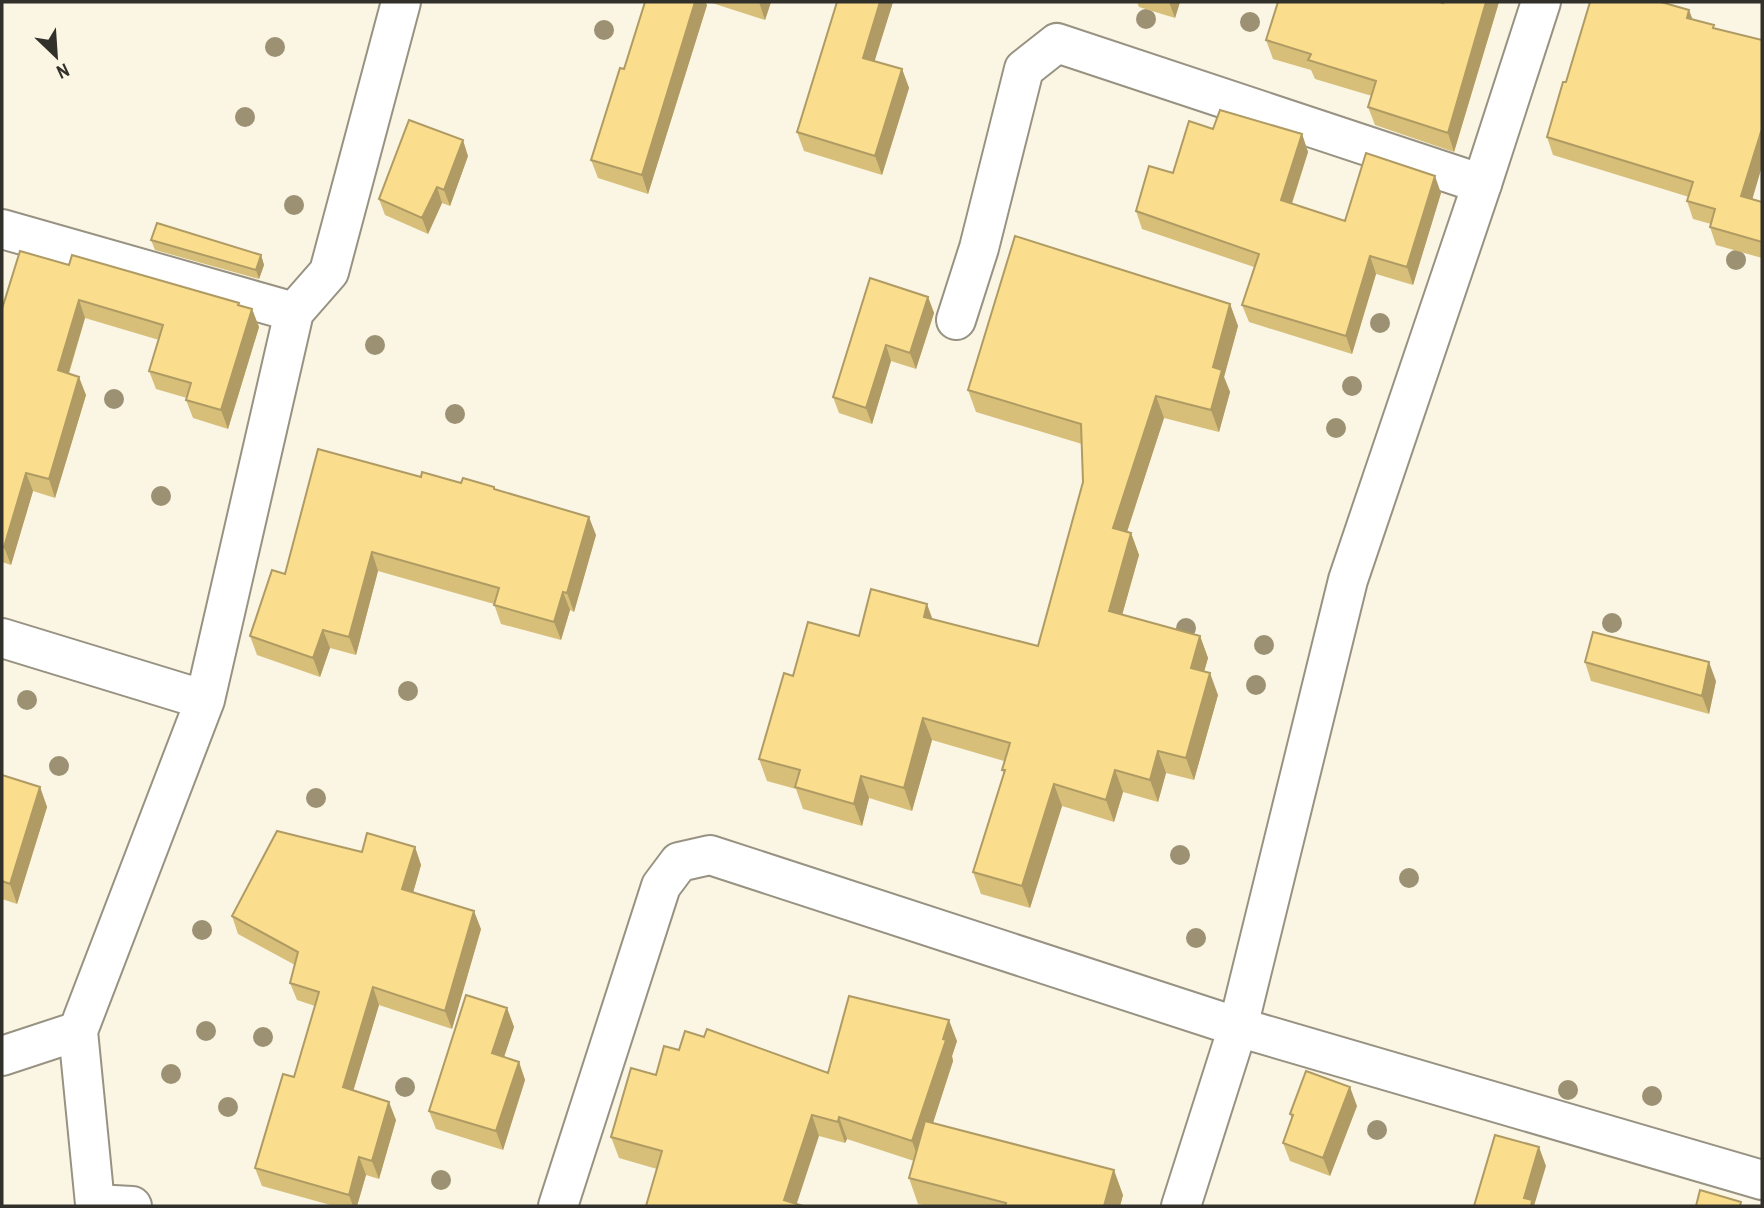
<svg xmlns="http://www.w3.org/2000/svg" width="1764" height="1208" font-family="'Archivo Narrow',sans-serif">
<rect width="100%" height="100%" fill="#fbf5e4"/>
<g fill="none" stroke-linecap="round" stroke-linejoin="round">
<!-- minor casing -->
<g stroke="#979282" stroke-width="42">
<path id="minor" d="M2,229L294,312
M956,320L979,248L1024,69L1057,43L1482,184
M2,638L205,700
M2,1056L78,1031
M132,1206L95,1204L78,1031L205,700L294,312L329,272L401,2
M558,1206L661,886L679,862L710,855L1238,1027L1762,1180"/>
</g>
<!-- tertiary casing -->
<g stroke="#979282" stroke-width="42">
<path id="tertiary" d="M1181,1206L1238,1027L1348,580L1482,184L1541,2"/>
</g>
<!-- minor -->
<use href="#minor" stroke="#fff" stroke-width="38"/>
<!-- tertiary -->
<use href="#tertiary" stroke="#fff" stroke-width="38"/>
</g>
<!-- trees -->
<g fill="#9c9172">
<circle cx="1146" cy="19" r="10"/>
<circle cx="1250" cy="22" r="10"/>
<circle cx="604" cy="30" r="10"/>
<circle cx="275" cy="47" r="10"/>
<circle cx="245" cy="117" r="10"/>
<circle cx="294" cy="205" r="10"/>
<circle cx="1736" cy="260" r="10"/>
<circle cx="1380" cy="323" r="10"/>
<circle cx="375" cy="345" r="10"/>
<circle cx="1352" cy="386" r="10"/>
<circle cx="114" cy="399" r="10"/>
<circle cx="455" cy="414" r="10"/>
<circle cx="1336" cy="428" r="10"/>
<circle cx="161" cy="496" r="10"/>
<circle cx="1612" cy="623" r="10"/>
<circle cx="1186" cy="628" r="10"/>
<circle cx="1264" cy="645" r="10"/>
<circle cx="1256" cy="685" r="10"/>
<circle cx="408" cy="691" r="10"/>
<circle cx="27" cy="700" r="10"/>
<circle cx="59" cy="766" r="10"/>
<circle cx="316" cy="798" r="10"/>
<circle cx="1180" cy="855" r="10"/>
<circle cx="1409" cy="878" r="10"/>
<circle cx="202" cy="930" r="10"/>
<circle cx="1196" cy="938" r="10"/>
<circle cx="206" cy="1031" r="10"/>
<circle cx="263" cy="1037" r="10"/>
<circle cx="171" cy="1074" r="10"/>
<circle cx="405" cy="1087" r="10"/>
<circle cx="1568" cy="1090" r="10"/>
<circle cx="1652" cy="1096" r="10"/>
<circle cx="228" cy="1107" r="10"/>
<circle cx="1377" cy="1130" r="10"/>
<circle cx="441" cy="1180" r="10"/>
</g>
<!-- wall -->
<path fill="#d7bf7a" d="M645,2H705L707,5L648,194L598,178L591,160L624,69Z
M712,2H771L765,20L712,3Z
M837,2H893L874,61L902,69L909,88L882,175L804,151L797,132Z
M1137,2H1180L1175,18L1139,7Z
M1444,2H1499L1454,152L1375,125L1368,107L1372,96L1315,79L1311,70L1273,59L1266,40L1443,3Z
M1693,19L1715,29L1762,40V166L1752,199L1762,202V258L1716,245L1710,227L1711,224L1693,219L1687,201L1689,197L1553,155L1547,137L1566,82Z
M1213,129L1302,134L1308,152L1292,204L1345,221L1441,193L1413,285L1376,274L1352,354L1249,322L1242,305L1254,267L1142,229L1136,211L1173,173Z
M468,156L450,206L442,203L428,234L385,215L379,199Z
M151,240L261,255L264,265L259,279L155,250Z
M69,265L252,309L259,327L228,429L193,418L186,400L187,398L156,389L149,371L159,340L85,318L69,374L86,395L55,498L33,491L11,565L2,562V309Z
M928,297L934,313L916,369L891,361L872,424L839,413L833,397Z
M1230,304L1238,326L1224,377L1230,392L1219,432L1164,418L1127,532L1131,533L1139,555L1122,615L1200,636L1208,658L1204,671L1218,695L1194,780L1166,773L1158,802L1123,792L1114,822L1062,806L1030,908L981,894L973,872L1004,775L1002,770L1004,761L932,740L912,811L869,798L862,826L803,809L796,789L767,781L759,759L793,676L933,619L1038,646L1083,482L1082,444L976,412L968,390Z
M421,477L495,489L596,535L574,612L570,610L561,640L501,624L494,604L378,571L356,655L330,648L320,677L257,655L250,636L285,574Z
M1585,662L1716,681L1709,714L1591,681Z
M2,776L40,787L47,807L17,904L2,899Z
M415,847L421,865L413,892L481,929L452,1029L379,1005L353,1091L396,1120L379,1179L366,1175L357,1206H334L262,1186L255,1168L294,1077L315,1006L297,1000L290,983L295,965L238,934L232,916L362,852Z
M507,1008L514,1027L504,1057L519,1062L525,1080L503,1150L436,1129L429,1111Z
M957,1041L952,1056L953,1061L933,1123L1123,1195L1120,1206H928L918,1204L909,1178L914,1161L847,1139L845,1143L819,1136L657,1169L619,1158L611,1137L656,1075L679,1050L828,1073Z
M1357,1106L1330,1176L1290,1161L1283,1143L1292,1119L1290,1114Z"/>
<!-- shaded-wall -->
<path fill="#af9b63" d="M695,2H705L707,5L648,194L642,175Z
M759,2H771L765,20Z
M880,2H893L870,76L863,58Z
M1169,2H1180L1175,18Z
M1486,2H1499L1454,152L1448,133Z
M1689,10L1696,28L1687,18Z
M902,69L909,88L882,175L875,156Z
M1761,132L1762,136V166L1748,214L1741,196Z
M1302,134L1308,152L1287,218L1281,200Z
M463,140L468,156L450,206L444,190Z
M1435,176L1441,193L1413,285L1407,267Z
M437,187L442,203L428,234L422,218Z
M261,255L264,265L259,279L256,270Z
M1370,256L1376,274L1352,354L1346,336Z
M928,297L934,313L916,369L910,353Z
M79,300L85,318L64,388L58,370Z
M1230,304L1238,326L1224,377L1230,392L1219,432L1211,410L1213,367Z
M252,309L259,327L228,429L221,410Z
M886,345L891,361L872,424L866,408Z
M79,377L86,395L55,498L49,479Z
M1156,396L1164,418L1121,550L1113,528Z
M26,473L33,491L11,565L4,547Z
M589,517L596,535L574,612L567,593Z
M1131,533L1139,555L1117,633L1109,611Z
M372,552L378,571L356,655L349,637Z
M563,592L570,610L561,640L554,622Z
M927,604L935,626L924,617Z
M323,630L330,648L320,677L313,658Z
M1200,636L1208,658L1199,690L1191,668Z
M1709,662L1716,681L1709,714L1702,696Z
M1210,673L1218,695L1194,780L1186,758Z
M923,718L932,740L912,811L904,788Z
M1158,751L1166,773L1158,802L1150,780Z
M1115,770L1123,792L1114,822L1106,800Z
M861,776L869,798L862,826L854,804Z
M1054,784L1062,806L1030,908L1022,886Z
M40,787L47,807L17,904L10,884Z
M415,847L421,865L409,907L402,889Z
M474,911L481,929L452,1029L445,1011Z
M373,987L379,1005L349,1105L343,1087Z
M507,1008L514,1027L499,1072L492,1053Z
M949,1020L957,1041L952,1056L953,1061L920,1163L912,1141Z
M519,1062L525,1080L503,1150L496,1131Z
M1350,1087L1357,1106L1330,1176L1323,1158Z
M389,1102L396,1120L379,1179L372,1161Z
M812,1115L819,1136L796,1206L784,1200Z
M839,1117L847,1139L845,1143L838,1122Z
M1539,1147L1546,1166L1534,1206H1527L1524,1198Z
M359,1157L366,1175L357,1206H353L349,1195Z
M1114,1170L1123,1195L1120,1206H1104Z"/>
<!-- building -->
<path fill="#fade8e" stroke="#af9b63" stroke-width="2" d="M645,2H695L642,175L591,160L620,68L624,69Z
M837,2H880L863,58L902,69L875,156L797,132Z
M1278,2H1440L1443,3L1444,2H1486L1448,133L1368,107L1376,81L1308,60L1311,54L1266,40Z
M1590,2H1661L1689,10L1687,18L1714,25L1713,28L1762,40V133L1761,132L1741,196L1762,202V242L1710,227L1715,209L1687,201L1693,182L1547,137L1563,82H1566Z
M1220,110L1302,134L1281,200L1345,221L1366,153L1435,176L1407,267L1370,256L1346,336L1242,305L1259,254L1136,211L1149,166L1173,173L1189,121L1213,129Z
M409,120L463,140L444,190L437,187L422,218L379,199Z
M157,223L261,255L256,270L151,240Z
M1015,236L1230,304L1213,367L1222,370L1211,410L1156,396L1113,528L1131,533L1109,611L1200,636L1191,668L1210,673L1186,758L1158,751L1150,780L1115,770L1106,800L1054,784L1022,886L973,872L1005,770H1002L1010,743L923,718L904,788L861,776L854,804L795,787L800,770L759,759L784,673L793,676L808,622L859,636L871,589L927,604L924,617L1038,646L1083,482L1081,424L968,390Z
M20,251L69,265L72,255L239,303L238,305L252,309L221,410L186,400L191,383L149,371L163,325L79,300L58,370L79,377L49,479L26,473L4,547L2,546V309Z
M870,278L928,297L910,353L886,345L866,408L833,397Z
M318,449L421,477L422,472L461,483L463,478L494,487V489L589,517L567,593L563,592L554,622L494,605L499,588L372,552L349,637L323,630L313,658L250,636L272,570L285,574Z
M1593,632L1709,662L1702,696L1585,662Z
M2,775L40,787L10,884L2,881Z
M277,831L362,852L367,833L415,847L402,889L474,911L445,1011L373,987L343,1087L389,1102L372,1161L359,1157L349,1195L255,1168L283,1074L294,1077L319,992L290,983L298,952L232,916Z
M466,995L507,1008L492,1053L519,1062L496,1131L429,1111Z
M849,996L949,1020L943,1039L946,1040L912,1141L839,1117L838,1122L812,1115L784,1200L803,1206H646L662,1151L611,1137L631,1068L656,1075L664,1046L679,1050L685,1031L704,1037L707,1029L828,1073Z
M1306,1071L1350,1087L1323,1158L1283,1143L1293,1115L1290,1114Z
M925,1121L1114,1170L1104,1206H1005L1006,1203L909,1178Z
M1495,1135L1539,1147L1524,1198L1532,1200L1531,1206H1474Z
M1700,1190L1741,1202L1740,1206H1696Z"/>
<!-- border -->
<rect width="1764" height="1208" fill="none" stroke="#32302a" stroke-width="7"/>
<!-- north arrow -->
<g transform="translate(56 56) rotate(155)" stroke="#fbf5e4" stroke-width="5" paint-order="stroke">
<path d="M0-5L12 26L0 18L-12 26Z" fill="#32302a"/>
<text y="-10" font-size="19" font-weight="bold" text-anchor="middle" fill="#32302a">N</text>
</g>
</svg>
